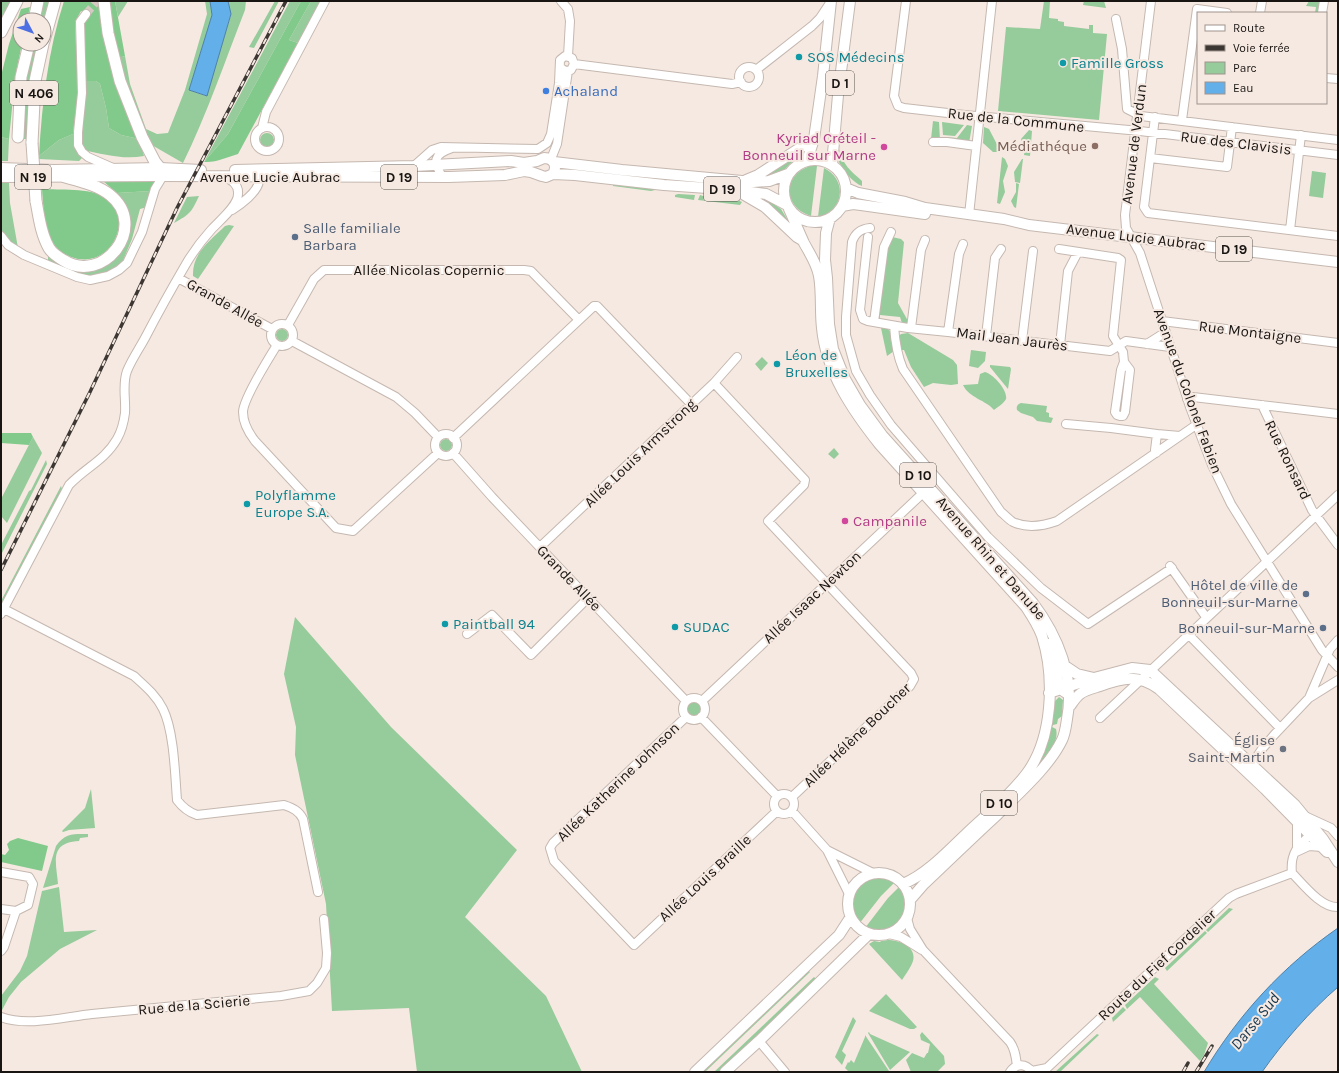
<svg xmlns="http://www.w3.org/2000/svg" width="1339" height="1073" font-family="Karla,sans-serif">
<rect width="100%" height="100%" fill="#f6e9e1"/>
<!-- green -->
<path fill="#96cb9b" d="M1,1H12L1,21Z
M43,1H50L44,20H37Z
M115,1H128L118,17Z
M205,1H210L212,15L189,90L206,96L231,15L228,1H246L245,10C225,61 207,114 183,163L150,144L126,84L118,58L125,56L130,84L146,129L157,134L168,133L185,90L207,14Z
M275,1H279L254,48L249,47Z
M290,1H301L228,134L204,162Z
M311,1H321L298,43L289,40Z
M1044,1H1050L1049,18L1058,19V21L1064,22V26L1089,29V25H1093V33L1107,34L1099,120L998,111L1006,27L1040,29Z
M1084,1H1104L1106,8L1083,5Z
M1309,1H1320L1319,13H1315L1316,7L1306,6Z
M32,44H39L27,139H20L26,74Z
M85,81H96L100,84L106,108L109,128L121,135L139,139L144,156C123,160 103,154 83,150L80,136Z
M933,121L939,122L940,140L931,139Z
M942,122L964,125L955,136L943,135Z
M967,125L972,126L969,143L943,140V137L957,138Z
M984,127L989,129L1001,152H993L983,143Z
M1029,130L1032,131L1030,156L1024,155L1025,149L1021,139Z
M260 140a7 7 0 1 1 14 0a7 7 0 1 1-14 0Z
M73,134L74,139L82,158L79,161L39,159V156L59,140Z
M1,137L9,139L8,161H1Z
M809,144L805,154L791,163L784,170L768,178L766,171Z
M837,149H839C842,164 851,171 862,181V186C853,183 843,170 839,162C837,158 837,153 837,149Z
M1002,157L1005,159L1008,166L1003,181L1005,192L1000,204L997,203Z
M1022,159H1023L1020,183L1015,182L1014,172Z
M810,166H817L811,216C783,208 782,175 810,166Z
M824,168C848,180 844,211 818,217Z
M1312,171L1326,173L1323,198L1309,196Z
M1,182L9,183L10,203L18,248L9,242L1,229Z
M613,183L659,189L651,191L613,186Z
M1016,183L1019,184L1016,208L1014,207L1011,201L1016,192Z
M151,191L147,207L140,209L132,239L122,263L113,270L92,277L80,275L48,262V256C59,264 73,272 87,271C96,271 105,265 112,260C136,239 135,217 117,193Z
M678,194L695,195L694,200L675,197V195Z
M700,195L706,197V199H708L712,196L735,199L742,202L740,205L698,200Z
M199,196C191,213 190,214 174,223L187,197Z
M769,201L781,209L793,229L768,206Z
M229,225L234,226L198,279L193,276C192,253 210,241 225,226Z
M892,237L901,239L904,242L898,303L908,321L907,323H902L900,317L880,315V321L878,319L885,247Z
M882,326C894,330 893,340 894,351L887,356L881,328Z
M276 335a6 6 0 1 1 12 0a6 6 0 1 1-12 0Z
M908,333L953,360L957,365L958,384L951,385L933,383L924,387L911,367L904,350H900L898,337L901,334Z
M971,350L986,352L985,361L978,368L969,366Z
M762,357L768,363L761,371L755,364Z
M990,365L1010,367L1011,369L1008,389L990,367Z
M985,372C993,374 1008,390 1006,399C1004,403 998,407 994,410C986,400 969,398 963,385L978,384L980,374Z
M1021,403L1047,406L1046,412L1049,413V417L1053,418L1051,423L1037,421L1033,417L1021,413L1017,410C1016,406 1018,404 1021,403Z
M33,437L42,453L7,523L1,516V499Z
M440 445a6 6 0 1 1 12 0a6 6 0 1 1-12 0Z
M834,448L839,454L834,459L828,454Z
M46,460L47,464L1,555V545L29,491L31,490Z
M61,486L62,489L1,606V601Z
M295,617L391,727L517,850L465,917L546,996L582,1072H417L409,1008L332,1011L326,904L295,755L296,727L284,674Z
M1059,697L1063,700L1062,716L1058,719L1057,724L1053,725L1052,727L1056,729C1061,747 1033,773 1021,786L1054,702Z
M687 709a7 7 0 1 1 14 0a7 7 0 1 1-14 0Z
M91,789L95,828L69,830L63,832L62,831L85,808Z
M88,834V837L80,838L79,841C49,843 56,861 58,884L43,888L56,846C65,833 73,834 88,834Z
M874,877H885L895,882L881,896L859,924C844,907 852,883 874,877Z
M59,887L64,932L97,930L60,949L21,982L9,997L1,1012V996L20,971L27,956L42,891Z
M898,888H901C919,913 892,940 865,928L888,898Z
M1229,908L1233,909L1208,932L1206,930Z
M1205,931L1207,933L1167,971L1165,968Z
M888,940C898,940 917,946 913,961C911,967 906,974 902,980L869,944L874,941L880,942L881,941Z
M807,969L810,972L705,1072H699Z
M814,977L817,980L720,1072H714Z
M1155,977L1159,979L1154,984L1208,1043L1204,1055L1200,1061L1140,997L1127,1009L1125,1005Z
M886,994L917,1027L914,1029H910L869,1011Z
M1123,1007L1126,1010L1113,1022L1112,1018Z
M853,1017L856,1021L842,1051L846,1055L842,1065L835,1057Z
M869,1032L870,1034L910,1052L890,1070L868,1033Z
M922,1032L944,1056L945,1064L937,1072H911L906,1060L912,1053L924,1058L927,1053H928L930,1044L921,1040L920,1035Z
M1097,1034L1099,1035L1060,1072H1055Z
M865,1035L889,1071L849,1072L845,1068L848,1062L849,1063L851,1060L854,1063L865,1037Z"/>
<!-- forest -->
<path fill="#82ca8b" d="M64,1H100L139,139L121,135L109,128L106,108L100,84L96,81H85L83,23L90,15L81,11L75,22L78,93L73,134L59,140L39,156C42,103 48,51 64,1Z
M108,1H115L125,56L118,58L111,21Z
M301,1H311L289,40L298,43L238,154C227,157 216,163 204,162L228,134Z
M30,7L27,20H20V44H22L15,77L9,139L1,137V76L9,44L21,9Z
M159,179L151,191L117,193L103,181Z
M42,189C59,190 90,188 105,197C136,215 112,272 71,257C61,253 54,247 50,237C44,222 43,204 42,189Z
M1,433H31L33,437L29,445L1,443Z
M18,838L48,846L42,871L1,862V854L5,855L9,850L7,844L10,841Z"/>
<!-- water -->
<path fill="#63afea" stroke="#4d81a9" d="M210,1H228L231,14L207,96L189,90L212,15Z
M1338,928V987C1309,1012 1284,1041 1262,1072H1204C1238,1015 1283,966 1338,928Z"/>
<g fill="none" stroke-linecap="round" stroke-linejoin="round">
<!-- minor-tunnel -->
<path stroke="#d5c9c2" stroke-width="8" stroke-dasharray="8 4" stroke-linecap="butt" d="M86,14L97,1"/>
<!-- minor casing -->
<g stroke="#c5b8b0" stroke-width="10">
<path id="minor" d="M561,1L568,9L570,21L568,56
M906,1L894,96L898,106L904,108L965,115L1140,131L1338,155
M1151,1L1125,215L1126,228L1140,253L1190,407L1212,465L1231,504L1322,650L1338,667
M1260,13L1262,1
M1322,13L1324,1
M86,14L80,22L82,93L78,132V145L82,152L88,157L113,168
M1116,19L1122,49L1127,109L1141,116L1338,140
M574,64L732,84L741,82
M739 77a10 10 0 1 1 20 0a10 10 0 1 1-20 0Z
M756,70L812,26L820,18L830,3
M1326,78L1338,79
M1155,117L1144,207L1148,213L1338,236
M1182,120L1197,9L1227,13
M255 139a12 12 0 1 1 24 0a12 12 0 1 1-24 0Z
M262,128L266,112L325,1
M933,142H947L976,146
M1150,158L1227,167L1232,127
M551,159L557,144L568,71
M414,166L432,150L441,147L538,149L547,143L551,134L559,83L560,60L565,56L572,58L574,64L571,70L565,71L561,68
M442,177C434,161 432,155 452,148
M232,210C240,205 258,192 259,181C259,178 258,174 258,171
M969,215L992,1
M870,228C860,229 855,233 852,242L846,317V335L856,371L870,395L891,425L988,537L1041,588L1088,624L1172,568
M1290,230L1301,135
M1,236L8,245L24,255L77,277L90,280L108,276L119,270L127,263L142,232L155,189L163,176L162,172
M868,237L860,310L863,319L868,321L908,328L948,332L1110,351L1126,341L1170,347
M1059,249L1118,258L1121,260L1113,336L1123,352L1124,362L1121,370L1115,412L1117,415L1120,416H1123L1125,412L1130,370L1124,362
M178,278L272,329
M1162,321L1338,343
M874,322L884,247L891,232
M271 335a11 11 0 1 1 22 0a11 11 0 1 1-22 0Z
M288,325L314,279L324,270H524L531,271L579,320
M894,326C895,341 897,355 903,369L1001,512C1005,515 1009,520 1013,522C1028,529 1043,526 1057,521L1196,425
M911,328L921,250L925,240
M948,332L959,254L963,244
M986,336L995,258L1001,249
M292,341L396,397L415,413L438,437
M1022,341L1033,251
M1147,344L1166,332
M277,345C269,358 243,399 243,412C243,423 248,432 255,441L336,528L353,531L438,453
M1060,345L1068,271L1078,252
M714,383L805,480L804,485L768,521L911,673L914,679L910,686L792,797
M1187,399L1193,397L1338,414
M1262,405L1312,510L1338,545
M1066,424L1111,428L1157,434
M435 445a11 11 0 1 1 22 0a11 11 0 1 1-22 0Z
M453,438L594,306H597L691,404
M453,453L492,497L686,701
M1156,453L1155,450L1157,434L1180,436
M540,547L714,383L737,357
M1170,566L1206,617
M4,609L134,676C145,686 156,695 163,709C174,731 175,774 177,800C183,808 188,812 197,815L284,805C293,808 299,811 303,819L318,892
M1,614L69,485C85,468 105,460 117,439C121,432 124,421 125,413C126,399 122,384 127,371C132,359 139,349 145,338C158,313 172,288 186,264C193,252 202,240 211,230C219,221 238,206 238,194C239,184 231,180 223,176
M467,634L492,615L531,655L588,598
M1188,634L1280,728
M1309,698L1338,680
M683 709a11 11 0 1 1 22 0a11 11 0 1 1-22 0Z
M702,701L923,493
M686,717L553,843L550,848L554,861L634,945L777,811
M701,717L777,796
M1100,718L1338,495
M1252,764L1262,749L1274,735L1309,698L1330,649L1338,640
M774 804a10 10 0 1 1 20 0a10 10 0 1 1-20 0Z
M792,811L827,850L849,894
M1307,817L1331,828L1338,836
M1297,823V846
M827,850L873,873
M1296,852L1309,846L1322,847
M1,872L29,877L33,884L28,905L16,911L1,909
M1292,873C1303,884 1321,908 1338,907
M1292,873C1290,856 1296,845 1310,836H1315
M907,918L910,929L923,950L1010,1042C1015,1049 1016,1057 1017,1066
M889,934L901,937L922,950
M1,951L4,947L16,911
M1,1017C27,1027 64,1017 92,1014C155,1008 218,1002 281,996L309,991L317,983L326,968L327,953L324,919
M759,1041L785,1072
M1032,1071L1047,1068L1229,898L1236,894L1292,873
M1010,1072C1016,1063 1026,1063 1032,1072"/>
</g>
<!-- major casing -->
<g stroke="#c5b8b0" stroke-width="12">
<path id="major" d="M784 191a31 31 0 1 1 62 0a31 31 0 1 1-62 0Z
M807,161L814,139L823,76L831,1
M554,162L622,170L753,182L769,181L788,174
M832,165L838,95L850,1
M1,168L54,170L160,168L201,170
M235,170L414,166L511,161L524,163L537,161L544,158C553,158 558,165 553,174
M1,177L155,176L449,177L505,175L524,171L531,172L542,176L546,177L553,174L575,175L664,185L736,190L766,194L787,205
M746,180L758,175L814,139
M846,188L858,193L905,202L925,208L1004,219L1029,225L1338,262
M741,193L765,207L797,237L802,240
M842,206L853,204L861,205L925,214
M789,209C794,220 799,232 804,243C810,254 817,264 819,276C822,292 820,312 822,328C826,372 853,411 880,445L1026,607C1032,616 1038,625 1042,636C1055,677 1053,738 1027,773C1010,796 987,814 967,833C948,851 927,874 903,884
M830,218L826,233L825,260L827,278L829,324L833,349L845,379L860,405L882,435L1033,603C1058,636 1075,678 1067,719C1066,726 1065,734 1062,740C1049,767 1019,793 998,814C973,837 948,861 923,885L910,900
M1048,644C1058,657 1054,681 1061,689C1061,690 1065,692 1066,693
M1065,666L1077,674L1094,678
M1049,693L1094,678L1132,668L1150,670L1295,805L1323,839L1338,862
M1070,706C1073,702 1076,697 1080,694C1085,690 1094,688 1100,686C1123,678 1138,674 1159,689L1265,789L1327,852
M848 904a31 31 0 1 1 62 0a31 31 0 1 1-62 0Z
M695,1072L839,935L850,918
M725,1072L759,1041L869,934"/>
</g>
<!-- highway casing -->
<g stroke="#c5b8b0" stroke-width="13">
<path id="highway" d="M104,1L108,33L120,81L142,137L155,162L160,168
M34,20L38,1
M1,32L17,1
M44,41L55,1
M18,137L21,77L29,44
M32,143L35,81L43,44
M36,201C39,217 41,234 49,248C52,253 58,257 63,260C104,286 149,226 110,195C98,185 80,181 65,177"/>
</g>
<!-- minor -->
<use href="#minor" stroke="#fff" stroke-width="8"/>
<!-- major -->
<use href="#major" stroke="#fff" stroke-width="10"/>
<!-- highway -->
<use href="#highway" stroke="#fff" stroke-width="11"/>
<!-- rail casing -->
<g stroke="#3d3733" stroke-width="3.5">
<path id="rail" d="M1,570L90,392L177,208L286,1
M1183,1072L1188,1063
M1196,1072L1212,1046"/>
</g>
<!-- rail -->
<use href="#rail" stroke="#f6e9e1" stroke-width="2" stroke-dasharray="6" stroke-linecap="butt"/>
<!-- highway-bridge casing -->
<g stroke="#c5b8b0" stroke-width="13" stroke-linecap="butt">
<path id="highway-bridge" d="M32,143L36,201"/>
</g>
<!-- highway-bridge -->
<use href="#highway-bridge" stroke="#fff" stroke-width="11"/>
</g>
<!-- markers -->
<g fill="#0f9aa8" stroke="#f6e9e1" stroke-width="1.5">
<circle cx="799" cy="57" r="4"/>
<circle cx="1063" cy="63" r="4"/>
<circle cx="777" cy="364" r="4"/>
<circle cx="247" cy="504" r="4"/>
<circle cx="445" cy="624" r="4"/>
<circle cx="675" cy="627" r="4"/>
</g>
<circle fill="#3f7fe0" stroke="#f6e9e1" stroke-width="1.5" cx="546" cy="91" r="4"/>
<circle fill="#8d6e63" stroke="#f6e9e1" stroke-width="1.5" cx="1095" cy="146" r="4"/>
<g fill="#d1479c" stroke="#f6e9e1" stroke-width="1.5">
<circle cx="884" cy="147" r="4"/>
<circle cx="845" cy="521" r="4"/>
</g>
<g fill="#5c6f8a" stroke="#f6e9e1" stroke-width="1.5">
<circle cx="295" cy="237" r="4"/>
<circle cx="1306" cy="594" r="4"/>
<circle cx="1323" cy="628" r="4"/>
</g>
<circle fill="#6b7280" stroke="#f6e9e1" stroke-width="1.5" cx="1283" cy="749" r="4"/>
<g text-anchor="middle" dominant-baseline="central" stroke-width="4" stroke-linejoin="round" paint-order="stroke">
<!-- shield labels -->
<g fill="#f6e9e1" stroke="#5b5550" stroke-width="1">
<rect x="826" y="71" width="28" height="24" rx="3"/>
<rect x="10" y="81" width="48" height="24" rx="3"/>
<rect x="15" y="165" width="36" height="24" rx="3"/>
<rect x="381" y="165" width="36" height="24" rx="3"/>
<rect x="704" y="177" width="36" height="24" rx="3"/>
<rect x="1216" y="237" width="36" height="24" rx="3"/>
<rect x="900" y="463" width="36" height="24" rx="3"/>
<rect x="981" y="791" width="36" height="24" rx="3"/>
</g>
<g font-size="14" font-weight="bold" fill="#191512">
<text x="840" y="83">D 1</text>
<text x="34" y="93">N 406</text>
<text x="33" y="177">N 19</text>
<text x="399" y="177">D 19</text>
<text x="722" y="189">D 19</text>
<text x="1234" y="249">D 19</text>
<text x="918" y="475">D 10</text>
<text x="999" y="803">D 10</text>
</g>
<!-- culture labels -->
<g font-size="15" fill="#0d838f" stroke="#f6e9e1" text-anchor="start">
<text x="807" y="57">SOS Médecins</text>
<text x="1071" y="63">Famille Gross</text>
<text x="785" y="355">Léon de<tspan x="785" dy="17">Bruxelles</tspan></text>
<text x="255" y="495">Polyflamme<tspan x="255" dy="17">Europe S.A.</tspan></text>
<text x="453" y="624">Paintball 94</text>
<text x="683" y="627">SUDAC</text>
</g>
<!-- shop labels -->
<g font-size="15" fill="#366cbe" stroke="#f6e9e1" text-anchor="start">
<text x="554" y="91">Achaland</text>
</g>
<!-- street labels -->
<g font-size="15" fill="#191512" stroke="#f6e9e1">
<text transform="translate(1016 120) rotate(6)">Rue de la Commune</text>
<text transform="translate(1236 143) rotate(7)">Rue des Clavisis</text>
<text transform="translate(1134 144) rotate(-83)">Avenue de Verdun</text>
<text x="270" y="177">Avenue Lucie Aubrac</text>
<text transform="translate(1136 237) rotate(7)">Avenue Lucie Aubrac</text>
<text x="429" y="270">Allée Nicolas Copernic</text>
<text transform="translate(225 303) rotate(29)">Grande Allée</text>
<text transform="translate(1250 332) rotate(7)">Rue Montaigne</text>
<text transform="translate(1012 339) rotate(7)">Mail Jean Jaurès</text>
<text transform="translate(1188 391) rotate(70)">Avenue du Colonel Fabien</text>
<text transform="translate(640 453) rotate(-44)">Allée Louis Armstrong</text>
<text transform="translate(1288 460) rotate(64)">Rue Ronsard</text>
<text transform="translate(991 558) rotate(49)">Avenue Rhin et Danube</text>
<text transform="translate(569 578) rotate(46)">Grande Allée</text>
<text transform="translate(812 597) rotate(-43)">Allée Isaac Newton</text>
<text transform="translate(857 735) rotate(-44)">Allée Hélène Boucher</text>
<text transform="translate(618 782) rotate(-44)">Allée Katherine Johnson</text>
<text transform="translate(705 878) rotate(-43)">Allée Louis Braille</text>
<text transform="translate(1157 965) rotate(-43)">Route du Fief Cordelier</text>
<text transform="translate(194 1005) rotate(-5)">Rue de la Scierie</text>
</g>
<!-- hotel labels -->
<g font-size="15" fill="#b23c85" stroke="#f6e9e1" text-anchor="end">
<text x="876" y="138">Kyriad Créteil -<tspan x="876" dy="17">Bonneuil sur Marne</tspan></text>
<text x="853" y="521" text-anchor="start">Campanile</text>
</g>
<!-- education labels -->
<g font-size="15" fill="#785e54" stroke="#f6e9e1" text-anchor="end">
<text x="1087" y="146">Médiathéque</text>
</g>
<!-- service labels -->
<g font-size="15" fill="#4e5e75" stroke="#f6e9e1" text-anchor="end">
<text x="303" y="228" text-anchor="start">Salle familiale<tspan x="303" dy="17">Barbara</tspan></text>
<text x="1298" y="585">Hôtel de ville de<tspan x="1298" dy="17">Bonneuil-sur-Marne</tspan></text>
<text x="1315" y="628">Bonneuil-sur-Marne</text>
</g>
<!-- worship labels -->
<g font-size="15" fill="#5b616d" stroke="#f6e9e1" text-anchor="end">
<text x="1275" y="740">Église<tspan x="1275" dy="17">Saint-Martin</tspan></text>
</g>
<!-- water labels -->
<g font-size="16" font-style="italic" fill="#173750" stroke="#f6e9e1">
<text transform="translate(1255 1021) rotate(-51)">Darse Sud</text>
</g>
</g>
<!-- border -->
<rect width="1339" height="1073" fill="none" stroke="#191512" stroke-width="4"/>
<!-- legend -->
<rect x="1197" y="12" width="130" height="92" fill="#f6e9e1" stroke="#9e948e"/>
<rect x="1205" y="25" width="20" height="6" fill="#ffffff" stroke="#9e948e"/>
<text x="1233" y="32" font-size="12" fill="#191512">Route</text>
<rect x="1205" y="45" width="20" height="6" fill="#3d3733" stroke="#9e948e"/>
<text x="1233" y="52" font-size="12" fill="#191512">Voie ferrée</text>
<rect x="1205" y="62" width="20" height="12" fill="#96cb9b" stroke="#9e948e"/>
<text x="1233" y="72" font-size="12" fill="#191512">Parc</text>
<rect x="1205" y="82" width="20" height="12" fill="#63afea" stroke="#9e948e"/>
<text x="1233" y="92" font-size="12" fill="#191512">Eau</text>
<!-- north arrow -->
<g transform="translate(32 32) rotate(131)"><circle r="19" fill="#f6e9e1" stroke="#9e948e"/>
<path d="M0-3L7 15L0 10L-7 15Z" fill="#4d6fe3"/>
<text y="-6" font-size="11" font-weight="bold" text-anchor="middle" fill="#191512">N</text>
</g>
</svg>
